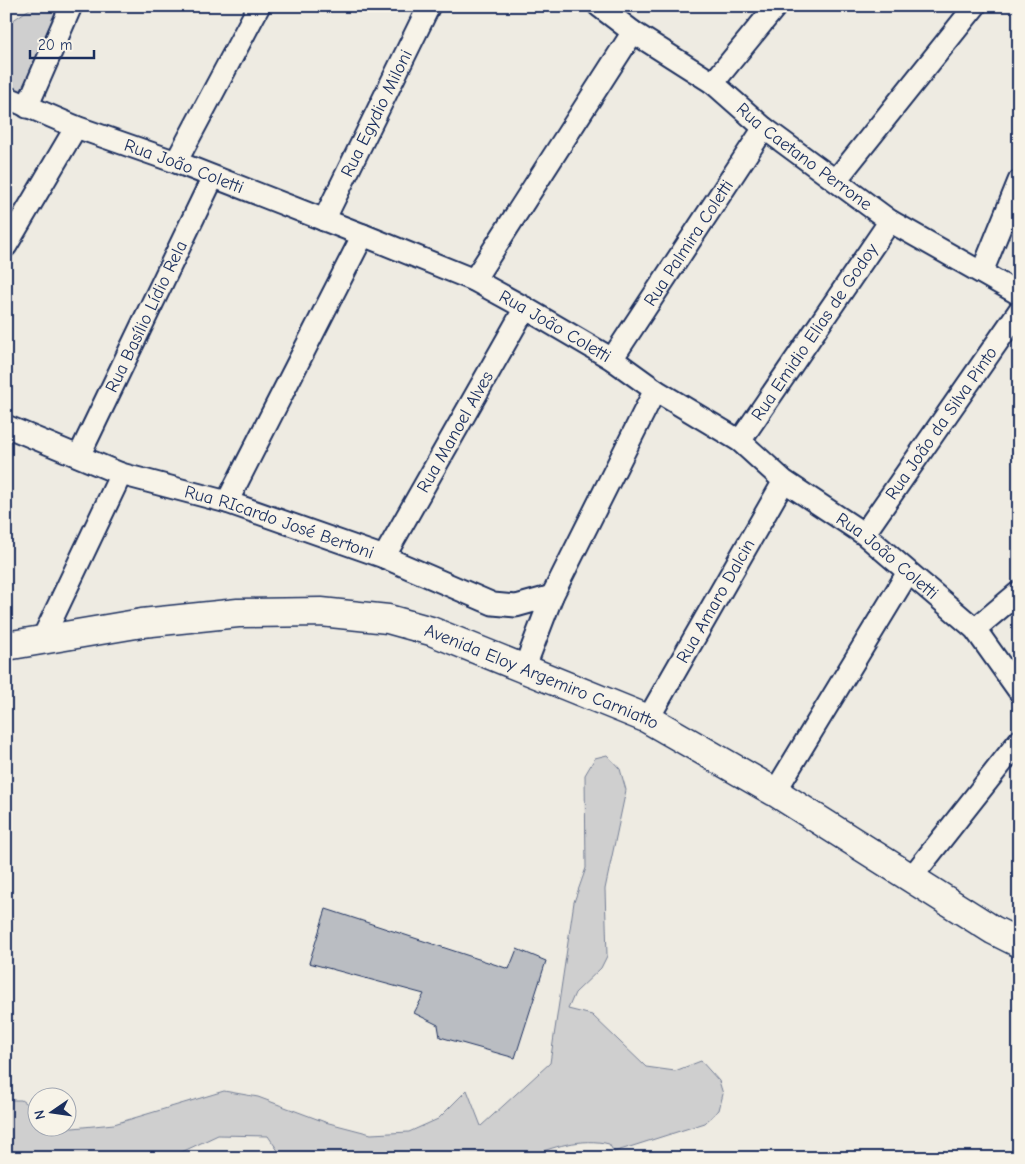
<svg xmlns="http://www.w3.org/2000/svg" width="1025" height="1164" font-family="'Comic Neue',sans-serif">
<rect width="100%" height="100%" fill="#eeebe2"/>
<filter id="ink" filterUnits="userSpaceOnUse"><feTurbulence type="fractalNoise" baseFrequency=".02" numOctaves="2"/><feDisplacementMap in="SourceGraphic" scale="10" xChannelSelector="R" yChannelSelector="G"/><feConvolveMatrix kernelMatrix="1 2 1 2 8 2 1 2 1" color-interpolation-filters="sRGB"/></filter>
<g filter="url(#ink)">
<!-- green -->
<path fill="#cfcfcf" stroke="#757f96" d="M34,6H58L21,92L6,84V25Z
M607,755L620,769L626,790L605,889L607,956L601,968L575,993L568,1009L592,1015L646,1067L675,1071L701,1061L719,1081L723,1094L719,1110L705,1123L614,1152L609,1144C583,1137 550,1147 527,1158H283L268,1136L218,1135L169,1158H6V1100H21L37,1111L38,1126L73,1128L114,1124L224,1091L258,1097L325,1122L371,1134L409,1132L438,1119L467,1090L481,1126L550,1063L574,902L586,868L585,775L595,758Z"/>
<!-- building -->
<path fill="#babdc2" stroke="#1b2f5e" d="M326,909L509,969L517,949L546,961L515,1058L440,1037L438,1025L414,1013L424,994L309,963Z"/>
<g fill="none" stroke-linecap="round" stroke-linejoin="round">
<!-- minor casing -->
<g stroke="#1b2f5e" stroke-width="25">
<g id="minor">
<path id="s1" d="M599,6L633,32L713,83L764,128L890,221L1019,294"/>
<path d="M713,83L776,6"/>
<path id="s2" d="M6,97L76,127L176,162L363,235L474,280L525,308L612,359L655,390L740,441L784,481L864,534L975,629L1019,691"/>
<path d="M27,107L71,6"/>
<path d="M176,162L259,6"/>
<path d="M836,180L975,6"/>
<path id="s3" d="M324,220L429,6"/>
<path d="M6,246L76,127"/>
<path d="M982,272L1019,181"/>
<path d="M474,280L633,32"/>
<path id="s4" d="M612,359L764,128"/>
<path id="s5" d="M6,426L121,474L227,502L384,557L493,604L516,606L552,596"/>
<path id="s6" d="M740,441L890,221"/>
<path id="s7" d="M79,456L213,177"/>
<path d="M227,502L363,235"/>
<path id="s8" d="M864,534L1019,311"/>
<path id="s9" d="M384,557L525,308"/>
<path d="M975,629L1019,592"/>
<path d="M42,640L121,474"/>
<path d="M524,669L552,596L655,390"/>
<path id="s10" d="M648,719L784,481"/>
<path d="M775,792L907,574"/>
<path d="M911,878L1019,741"/>
</g>
</g>
<!-- tertiary casing -->
<g stroke="#1b2f5e" stroke-width="31">
<g id="tertiary">
<path id="s11" d="M6,646L142,623L238,613L321,612L388,619L431,631L648,719L775,792L993,930L1019,943"/>
</g>
</g>
<!-- minor -->
<use href="#minor" stroke="#f7f3e8" stroke-width="21"/>
<!-- tertiary -->
<use href="#tertiary" stroke="#f7f3e8" stroke-width="28"/>
</g>
</g>
<g text-anchor="middle" dominant-baseline="central" stroke-width="4.5" stroke-linejoin="round" paint-order="stroke">
<!-- street labels -->
<g font-size="18" fill="#1b2f5e" stroke="#f7f3e8">
<text stroke="none"><textPath href="#s3" startOffset="119">Rua Egydio Miloni</textPath></text>
<text stroke="none"><textPath href="#s1" startOffset="255">Rua Caetano Perrone</textPath></text>
<text stroke="none"><textPath href="#s2" startOffset="191">Rua João Coletti</textPath></text>
<text stroke="none"><textPath href="#s4" startOffset="139">Rua Palmira Coletti</textPath></text>
<text stroke="none"><textPath href="#s7" startOffset="155">Rua Basílio Lídio Rela</textPath></text>
<text stroke="none"><textPath href="#s2" startOffset="596">Rua João Coletti</textPath></text>
<text stroke="none"><textPath href="#s6" startOffset="132">Rua Emidio Elias de Godoy</textPath></text>
<text stroke="none"><textPath href="#s8" startOffset="135">Rua João da Silva Pinto</textPath></text>
<text stroke="none"><textPath href="#s9" startOffset="144">Rua Manoel Alves</textPath></text>
<text stroke="none"><textPath href="#s5" startOffset="290">Rua RIcardo José Bertoni</textPath></text>
<text stroke="none"><textPath href="#s2" startOffset="1001">Rua João Coletti</textPath></text>
<text stroke="none"><textPath href="#s10" startOffset="136">Rua Amaro Dalcin</textPath></text>
<text stroke="none"><textPath href="#s11" startOffset="549">Avenida Eloy Argemiro Carniatto</textPath></text>
</g>
</g>
<!-- margin -->
<rect width="1025" height="1164" fill="none" stroke="#f7f3e8" stroke-width="25"/>
<rect x="12" y="12" width="1000" height="1139" fill="none" stroke="#1b2f5e" stroke-width="2" filter="url(#ink)"/>
<!-- north arrow -->
<g transform="translate(52 1112) rotate(257)"><circle r="24" fill="#f7f3e8" stroke="#9fa5b1"/>
<path d="M0-4L9 19L0 12L-9 19Z" fill="#1b2f5e"/>
<text y="-8" font-size="14" font-weight="bold" text-anchor="middle" fill="#1b2f5e">N</text>
</g>
<!-- scale -->
<path d="M30 50v8h64v-8" fill="none" stroke="#1b2f5e" stroke-width="2.5"/>
<text x="38" y="50" font-size="15" fill="#1b2f5e" stroke="#f7f3e8" stroke-width="4" paint-order="stroke">20 m</text>
</svg>
